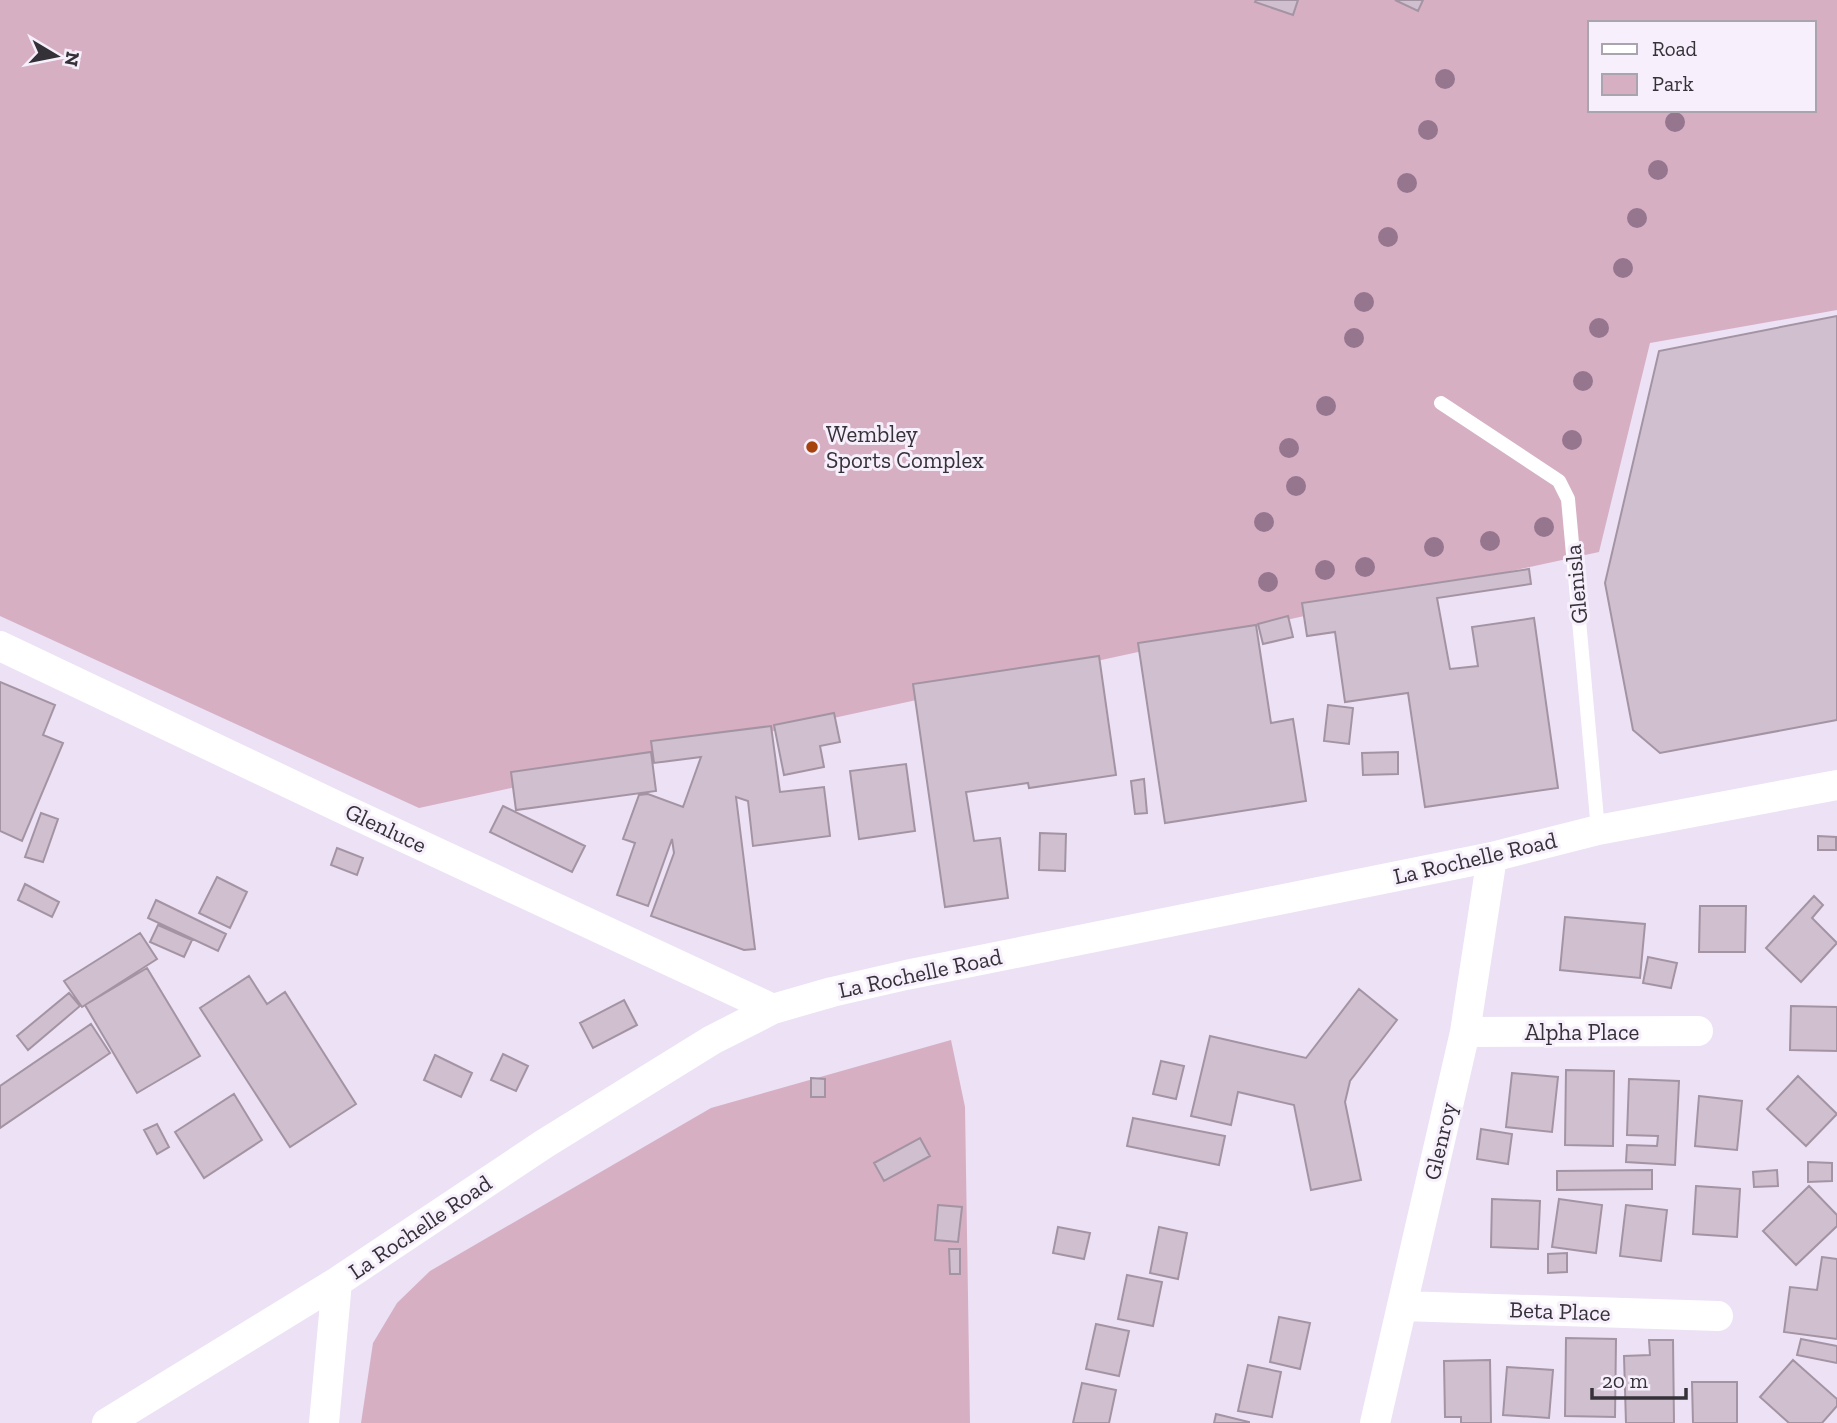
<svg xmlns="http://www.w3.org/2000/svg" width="1837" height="1423" font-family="'Zilla Slab',serif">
<rect width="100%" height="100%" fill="#ece1f5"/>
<!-- green -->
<path fill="#d6afc3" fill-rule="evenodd" d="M0,0H1837V310L1650,343L1599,552L419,808L0,616ZM1590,23H1814V110H1590Z
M951,1040L965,1107L970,1423H361L373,1343L397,1303L430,1271L711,1108Z"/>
<!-- building -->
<path fill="#d0bfcf" stroke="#a494a3" stroke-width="2" d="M1256,0H1298L1293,15L1255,2Z
M1395,0H1423L1418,11Z
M1837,316V720L1660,753L1633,730L1605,583L1659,351Z
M1529,569L1531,584L1437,598L1450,669L1478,666L1472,627L1534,618L1558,788L1425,807L1408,693L1345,702L1335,632L1307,636L1302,603Z
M1288,616L1293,637L1263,644L1258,624Z
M1256,625L1271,723L1293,719L1306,801L1165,823L1138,643Z
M1099,656L1116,775L1029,788L1028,783L966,792L974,841L1000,838L1008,898L945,907L913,684Z
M0,682L55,705L43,735L63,743L22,841L0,831Z
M1328,705L1353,708L1349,744L1324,741Z
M834,713L840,742L820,746L824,767L784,775L774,725Z
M771,726L780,792L824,787L830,836L753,846L748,801L736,797L755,949L744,950L651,916L674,853L672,839L648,906L617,895L635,843L623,839L639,795L648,794L683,807L701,757L654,763L651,741Z
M651,752L656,791L516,810L511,772Z
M1398,752V774L1363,775L1362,753Z
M906,764L915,831L859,839L850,771Z
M1144,779L1147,813L1135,814L1131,781Z
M503,806L585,846L572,872L490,832Z
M41,813L58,819L43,862L25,857Z
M1040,833L1066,834L1065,871L1039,870Z
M1818,836L1836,837V850H1818Z
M337,848L363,858L357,875L331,865Z
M217,877L247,892L230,928L199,913Z
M25,884L59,902L52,917L18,900Z
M1814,896L1823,905L1812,918L1837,943L1801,982L1766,948Z
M156,900L226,934L218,951L148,918Z
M1700,906H1746L1745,952H1699Z
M1565,917L1645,924L1640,978L1560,970Z
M158,925L192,940L184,957L150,942Z
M140,933L157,959L82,1007L64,981Z
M1648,957L1677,963L1671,988L1643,983Z
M147,968L200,1056L137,1093L85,1005Z
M249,976L267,1004L285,992L356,1104L290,1147L200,1008Z
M1359,989L1397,1020L1350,1081L1345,1102L1361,1180L1311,1190L1294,1105L1238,1092L1231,1125L1191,1116L1210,1036L1306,1058Z
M69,993L80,1006L28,1050L17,1036Z
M624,1000L637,1025L593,1048L580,1023Z
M1791,1006L1837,1007V1051L1790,1050Z
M91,1024L110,1053L0,1128V1086Z
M503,1054L528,1066L516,1091L491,1080Z
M435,1055L472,1073L461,1097L424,1080Z
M1161,1061L1184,1066L1176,1099L1153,1094Z
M1566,1070L1614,1071L1613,1146L1565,1145Z
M1512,1073L1558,1077L1552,1132L1506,1127Z
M1798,1076L1837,1114L1806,1146L1767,1109Z
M811,1078L825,1079V1097H811Z
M1629,1079L1679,1081L1675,1165L1626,1162L1627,1145L1657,1146L1658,1136L1627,1135Z
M234,1094L262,1140L204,1178L175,1132Z
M1699,1096L1742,1101L1737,1150L1695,1146Z
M1133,1118L1225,1136L1219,1165L1127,1146Z
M157,1124L169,1147L157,1154L144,1130Z
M1481,1129L1512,1134L1508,1164L1477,1159Z
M920,1138L930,1156L884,1181L874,1163Z
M1808,1162L1832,1163V1181L1808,1182Z
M1652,1170V1189L1557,1190V1171Z
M1777,1170L1778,1186L1754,1187L1753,1172Z
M1696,1186L1740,1189L1737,1237L1693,1234Z
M1809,1186L1837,1215V1226L1796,1265L1763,1231Z
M1492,1199L1540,1201L1538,1249L1491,1247Z
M1559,1199L1602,1205L1596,1253L1552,1247Z
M938,1205L962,1207L958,1242L935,1240Z
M1626,1205L1667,1210L1661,1261L1620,1256Z
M1058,1227L1090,1233L1084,1259L1053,1253Z
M1159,1227L1187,1233L1178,1279L1150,1273Z
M949,1249H960V1274H950Z
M1567,1253V1272L1548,1273V1254Z
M1822,1257L1837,1259V1339L1784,1332L1790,1287L1817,1290Z
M1127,1275L1162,1282L1153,1326L1118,1319Z
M1279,1317L1310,1323L1300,1369L1270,1362Z
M1096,1324L1129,1331L1119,1376L1086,1369Z
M1566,1338L1616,1339L1615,1417L1565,1416Z
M1801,1339L1837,1346V1363L1797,1355Z
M1649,1340H1673L1674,1423H1626L1624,1356L1650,1355Z
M1490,1360L1491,1423H1461V1417H1445L1444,1361Z
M1793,1360L1837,1399V1406L1822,1423H1789L1760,1397Z
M1248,1365L1281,1372L1272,1417L1238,1411Z
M1507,1367L1553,1370L1549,1418L1503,1415Z
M1692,1382H1737V1423H1693Z
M1082,1383L1116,1390L1109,1423H1073Z
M1216,1414L1249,1422V1423H1214Z"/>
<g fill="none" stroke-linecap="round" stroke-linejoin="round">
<!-- service -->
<path stroke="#fff" stroke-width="14" d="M1441,403L1559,481L1568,499L1598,830"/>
<!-- minor -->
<path stroke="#fff" stroke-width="30" d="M0,646L341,808L773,1009
M1465,1032L1698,1031
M1402,1306L1718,1316
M107,1423L337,1282L544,1144L712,1040L773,1009L832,992L906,975L1492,857L1598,830L1837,785
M324,1423L337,1282
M1375,1423L1465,1032L1492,857"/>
</g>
<!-- trees -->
<g fill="#96768f">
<circle cx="1445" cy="79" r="10"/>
<circle cx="1675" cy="122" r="10"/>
<circle cx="1428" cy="130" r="10"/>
<circle cx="1658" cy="170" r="10"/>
<circle cx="1407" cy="183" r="10"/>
<circle cx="1637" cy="218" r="10"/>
<circle cx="1388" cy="237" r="10"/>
<circle cx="1623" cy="268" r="10"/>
<circle cx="1364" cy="302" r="10"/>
<circle cx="1599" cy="328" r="10"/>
<circle cx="1354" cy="338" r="10"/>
<circle cx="1583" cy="381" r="10"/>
<circle cx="1326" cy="406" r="10"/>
<circle cx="1572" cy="440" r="10"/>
<circle cx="1289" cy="448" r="10"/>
<circle cx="1296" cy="486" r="10"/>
<circle cx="1264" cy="522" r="10"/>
<circle cx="1544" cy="527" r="10"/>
<circle cx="1490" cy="541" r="10"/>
<circle cx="1434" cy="547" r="10"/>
<circle cx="1365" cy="567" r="10"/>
<circle cx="1325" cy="570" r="10"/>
<circle cx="1268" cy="582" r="10"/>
</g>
<!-- markers -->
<circle fill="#a6420d" stroke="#f7f0fc" stroke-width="2.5" cx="812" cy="447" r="7"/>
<g text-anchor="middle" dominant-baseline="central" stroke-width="6" stroke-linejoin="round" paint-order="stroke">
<!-- poi labels -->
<g font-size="23" fill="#353138" stroke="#f7f0fc" text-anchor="start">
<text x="826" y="434">Wembley<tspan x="826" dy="26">Sports Complex</tspan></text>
</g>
<!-- street labels -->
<g font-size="23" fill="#353138" stroke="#f7f0fc">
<text transform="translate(1576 584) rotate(-95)">Glenisla</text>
<text transform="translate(386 828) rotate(25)">Glenluce</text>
<text transform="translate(1475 858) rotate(-13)">La Rochelle Road</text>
<text transform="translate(920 973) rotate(-12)">La Rochelle Road</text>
<text x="1582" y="1032">Alpha Place</text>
<text transform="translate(1440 1141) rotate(-77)">Glenroy</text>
<text transform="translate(420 1227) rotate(-34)">La Rochelle Road</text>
<text transform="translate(1560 1311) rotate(2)">Beta Place</text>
</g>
</g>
<!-- legend -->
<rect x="1588" y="21" width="228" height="91" fill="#f7f0fc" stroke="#a9a4ae" stroke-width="2"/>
<rect x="1602" y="44" width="35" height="10" fill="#ffffff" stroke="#a9a4ae" stroke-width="2"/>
<text x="1652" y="56" font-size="21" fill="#353138">Road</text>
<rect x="1602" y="74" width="35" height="21" fill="#d6afc3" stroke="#a9a4ae" stroke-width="2"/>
<text x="1652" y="91" font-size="21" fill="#353138">Park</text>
<!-- north arrow -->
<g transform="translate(56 56) rotate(100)" stroke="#f7f0fc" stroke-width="5" paint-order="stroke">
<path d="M0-5L12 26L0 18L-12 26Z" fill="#353138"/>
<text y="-10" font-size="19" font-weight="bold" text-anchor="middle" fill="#353138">N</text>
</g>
<!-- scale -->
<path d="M1592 1388v10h94v-10" fill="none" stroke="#353138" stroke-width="3.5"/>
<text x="1602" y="1388" font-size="21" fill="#353138" stroke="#f7f0fc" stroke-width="5" paint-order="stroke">20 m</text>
</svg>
